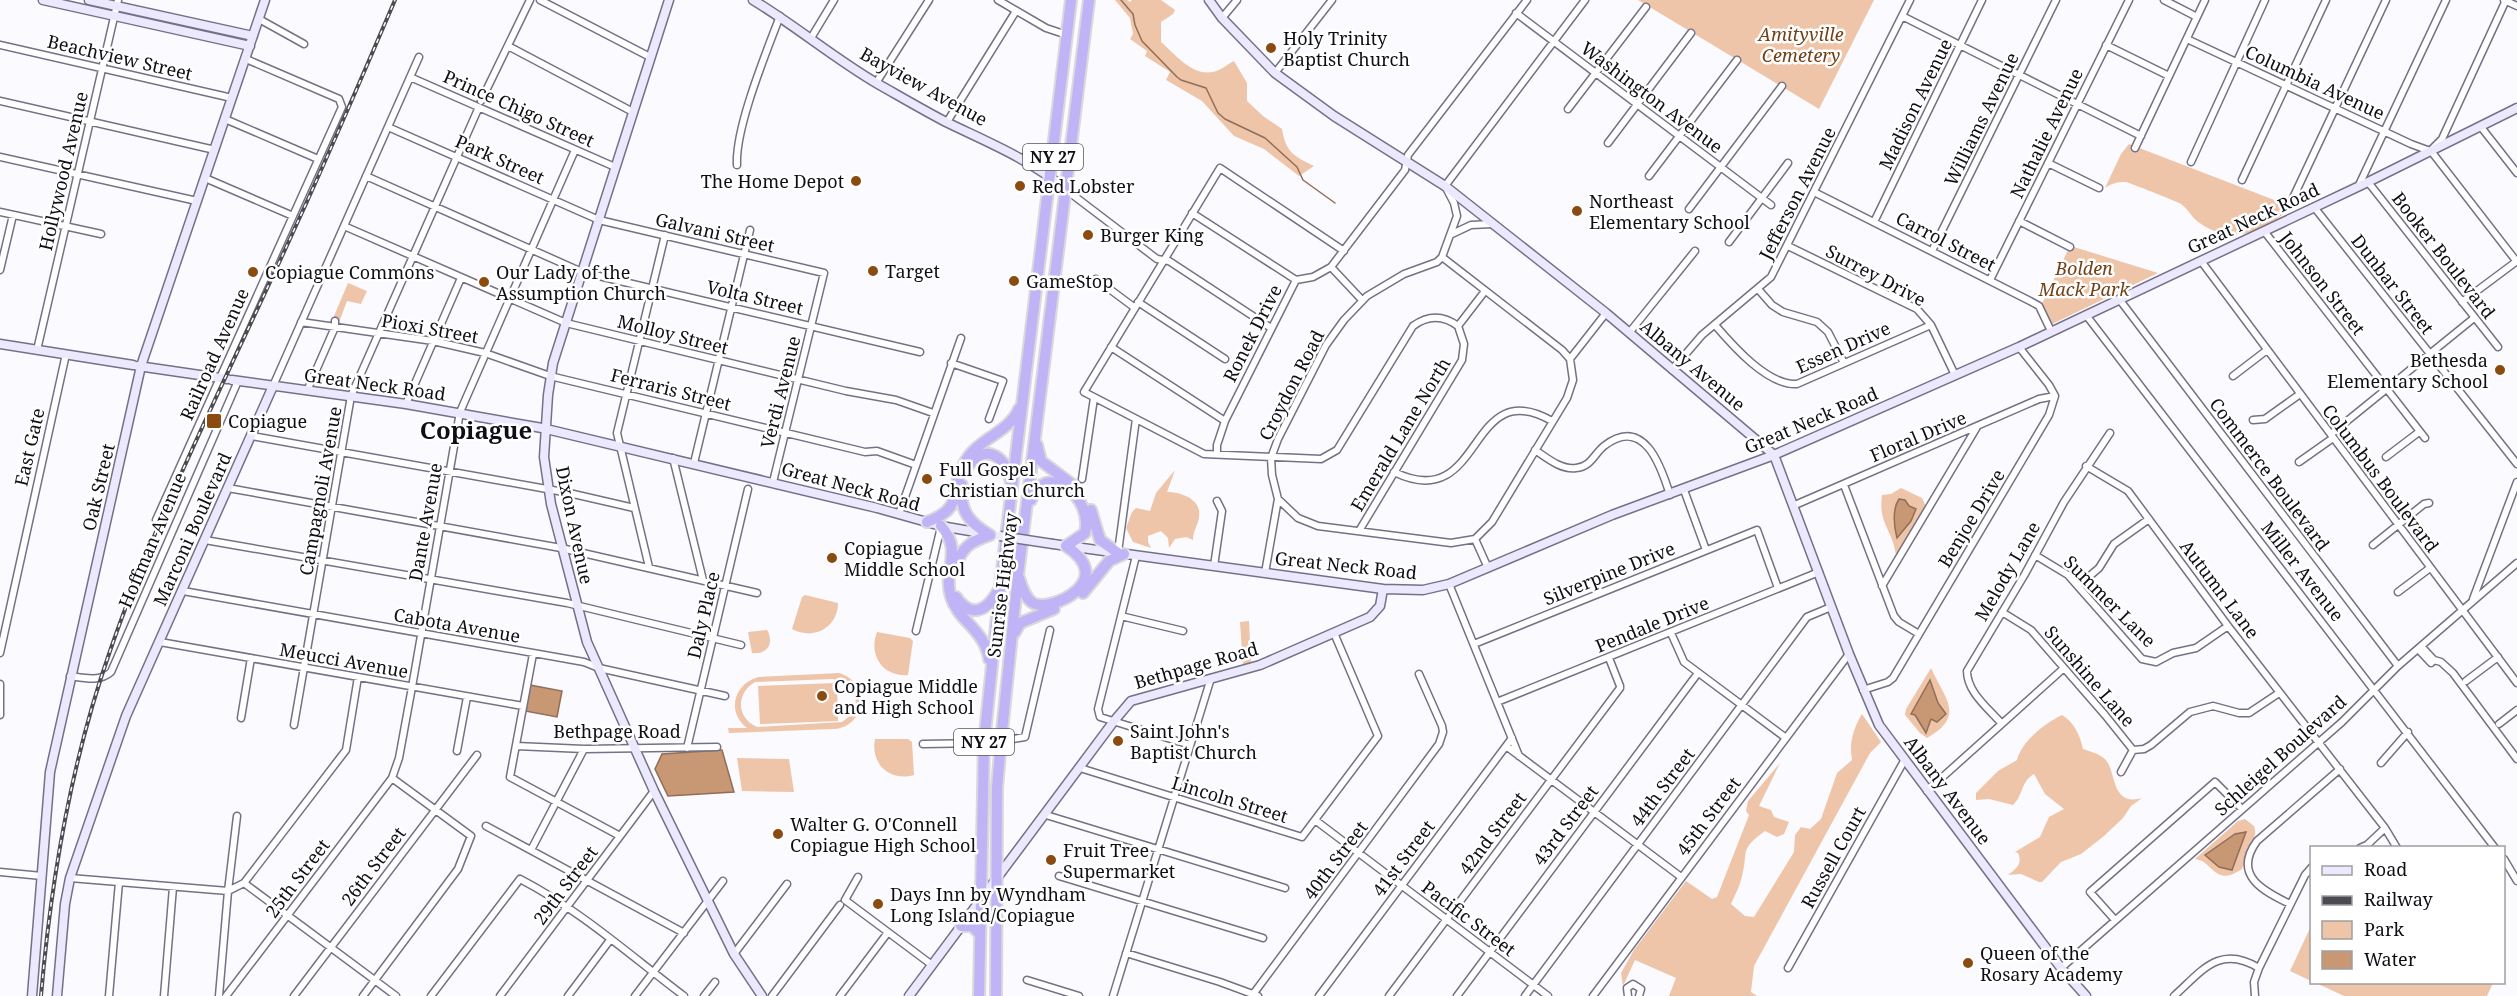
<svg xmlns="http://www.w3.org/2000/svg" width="2517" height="996" font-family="'Noto Serif',serif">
<rect width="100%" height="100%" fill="#fbfaff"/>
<!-- green -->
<path fill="#eec5a8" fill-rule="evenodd" d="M1115,0H1127L1130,2L1132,0H1161L1175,10L1173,14L1161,22V42C1176,55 1192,76 1213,72C1220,71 1228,64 1234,61L1247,83V101L1263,116L1282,129C1286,153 1294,156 1314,166L1299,176L1264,149L1234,136L1202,101L1166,80L1170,72L1145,56L1147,51L1130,39L1133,34L1130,18Z
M1638,0H1874L1819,109Z
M2129,144L2282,203L2292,207C2265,232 2230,247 2197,221C2191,216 2188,209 2181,204C2176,201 2130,183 2126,182C2117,182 2112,183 2105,188L2121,154Z
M2074,247L2158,273L2050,325L2041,306L2068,250Z
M348,283L367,291L361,304L347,301L338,325L331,323Z
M1175,470L1167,492C1181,492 1202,499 1199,517C1198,526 1193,530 1193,540L1186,537L1175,539L1169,548L1168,538L1161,531L1148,536V542L1151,548L1133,542L1126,528L1132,512L1136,508L1150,511L1156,493Z
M1901,488L1922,498L1926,507L1896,555C1892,528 1878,524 1882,495L1891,494Z
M805,595L838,603C838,627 814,641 792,629L802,597Z
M1249,621L1251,663L1243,666L1240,622Z
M767,630C775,643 767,655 752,653L748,632Z
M877,632L910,638L913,641L908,675C883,677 868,655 877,632Z
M1931,668C1945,699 1966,716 1927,738L1920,733L1905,715L1906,709Z
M839,673C871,682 867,726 834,729L729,733L728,728H747C726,712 734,684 758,677ZM833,679L847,684L855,693L856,705L851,715L842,722L757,727C736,718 736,693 755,682Z
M837,683L838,721L760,724L758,686Z
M1862,714L1881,742L1870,753L1754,966L1751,992L1757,996H1669L1676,978L1635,960L1623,986L1621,973L1634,950L1686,881L1712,899L1717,897L1749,815L1746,811L1748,801L1780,763L1759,806L1771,810L1774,817L1789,822L1784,834L1777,837L1765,831C1738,851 1749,850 1742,876C1740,886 1735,895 1731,904L1745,916L1754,917L1794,852L1795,835L1801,827L1810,829L1821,819L1837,773L1852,760C1849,743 1853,729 1862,714Z
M2062,715C2074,722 2080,735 2083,749C2091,752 2103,754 2108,763C2116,779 2114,806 2142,798L2131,806L2123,818L2104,836L2081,854L2061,862L2042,882H2039L2021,874L2008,875C2016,869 2023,864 2018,853L2015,852L2040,837L2049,817L2064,809L2045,794L2034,774C2021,781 2023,796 2013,805L1989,799L1976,800V793L1998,771L2017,760C2022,741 2045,723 2062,715Z
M875,739H908L912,742L914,775C889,782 870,763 875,739Z
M737,758L789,759L794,792L742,791Z
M2245,819L2254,826C2259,837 2246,857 2242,869C2214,888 2214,861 2195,859L2238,821Z
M2311,926L2312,981H2311L2290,971Z
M2316,983H2493L2487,996H2344Z"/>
<!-- water -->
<path fill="#c89773" stroke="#906e57" stroke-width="1.5" d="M1899,499L1905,500L1909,506L1916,509L1911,521L1897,538C1894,527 1892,509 1899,499Z
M1930,680L1938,703L1946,714L1937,722L1931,719L1926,733L1915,715L1911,714Z
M530,685L562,691L557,717L525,711Z
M722,750L734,792L668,796L655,769L662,754Z
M2246,832L2232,870L2219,867L2205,855L2235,834Z"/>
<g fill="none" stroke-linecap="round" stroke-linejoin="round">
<!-- stream -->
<path stroke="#906e57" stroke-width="1.5" d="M1121,0L1133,14L1135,25L1142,41L1177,77L1181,80L1206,88L1218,113L1225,119L1265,138L1297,167L1303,180L1335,203"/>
<!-- street casing -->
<g stroke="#747186" stroke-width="9">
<path id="street" d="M540,0L650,57
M998,0L1046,28L1067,35
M2164,0L2197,17
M2504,0L2517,6
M1516,13L1771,205
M1902,16L2141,136
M1222,18L1237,0
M259,19L304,44
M811,38L834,0
M2187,39L2411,144L2430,151
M0,45L232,98
M2106,45L2169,76
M508,46L633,112
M1275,73L1332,0
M410,77L615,167
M876,83L929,0
M0,101L215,150
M481,101L530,0
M1568,109L1646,7
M225,119L318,159
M947,122L1016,11
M388,127L599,220L824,273L773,482
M2481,127L2517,173
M1608,143L1691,33
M2135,148L2205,0
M2433,148L2442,139L2506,0
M2431,151L2517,262
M0,157L197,201
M2191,162L2265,0
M2048,163L2099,188
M737,165C735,128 766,53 780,16
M366,176L582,272L920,352
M1649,176L1737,60
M205,178L293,216
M2242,180L2326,0
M2368,182L2498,347
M2359,185L2446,0
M1065,189L1157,259L1169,261L1271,328
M1814,192L2030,301L2039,306L2051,331
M2292,200L2386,0
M2314,207L2517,464
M1689,209L1782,86
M0,212L101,234
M1192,213L1296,280
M2019,221L2070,247
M1874,222L1982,0
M344,226L566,323L846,391L896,400L933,413
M2264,231L2425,438
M1452,234L1471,225L1492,224
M1729,242L1788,163
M1788,246L1917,309L1931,325L1955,375
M1344,251L1220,168L1084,392L1204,454L1321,459L1337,450L1413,326C1428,315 1443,315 1458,326
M1932,251L2056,0
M1442,257L1562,350L1570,359
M2201,261L2517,683
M1331,267L1362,300
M0,270L13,215
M1096,279L1135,308
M1990,280L2129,0
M1758,289L1772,305L1783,312L1817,322L1828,332L1844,363
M2119,299L2398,666
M1138,302L1225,359
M2462,302L2517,261
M2086,315L2495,848
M301,322L433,341L485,353L550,376L865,452L877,451L916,465
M1715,325C1733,346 1768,386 1797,384L1931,325
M1629,333L1695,251
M1111,347L1225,421
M37,350L118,0
M951,363L1003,381L989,419
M1672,370L1702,335L1771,277L1910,0
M2233,376L2267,350
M273,386L419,57
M307,391L335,327V321
M406,404L461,278
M2253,420L2265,419L2300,394
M2331,434L2474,318
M252,436L569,493L634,508
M1535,450C1547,458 1561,470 1576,468C1591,467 1594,454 1604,446C1644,415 1661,466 1670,495
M1217,454V445L1225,421L1296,280L1313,277L1331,267L1405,170L1408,155L1527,0
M2386,457L2419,432
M673,458L703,580
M2299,462L2333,438
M694,463L750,230
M2086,466L2128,491L2228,626L2385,828L2397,848
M1394,472C1485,516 1466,372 1552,421
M1082,479L1094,398
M1844,485L1894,616L1899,622L1919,634
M228,488L561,548L757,593
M1684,490L1706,550
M1278,499L1298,518L1318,526L1451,543L1475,539L1492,522L1567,398L1573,380L1570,359L1606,313
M1795,505L2039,399L2055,396
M899,514L961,338
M156,520L342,107L339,99L246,59
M1359,531L1462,360L1464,344L1458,326L1485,291
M1475,539L1488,568
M205,540L567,603L741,645
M2373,545L2424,504L2429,503
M1118,552L1136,419
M2035,555L2068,575L2142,659L2156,662L2173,653L2196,648L2228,626
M1136,556L1098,709L1100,717L1190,745
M1214,566L1222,511L1217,501
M649,567L617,433L665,235
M1265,573L1278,499L1272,475L1271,458L1278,439L1326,345L1344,320L1367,296L1404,274L1437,262L1442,257L1457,216L1454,203L1445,186L1585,0
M1449,584L1519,756
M1882,586L1977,427
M2078,586L2099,568L2114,544L2149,519
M183,591L584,662L599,668L725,696
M2398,592L2430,568
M2473,599L2517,482
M2002,612L2031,630L2105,715L2133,750
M1121,616L1183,631
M916,631L941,527
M1671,633L1684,662L1786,738
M160,642L523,706
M1474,644L1757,530L1778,588
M2421,646L2434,660
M2418,649L2431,663L2434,660L2441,662L2453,673L2517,759
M0,653L66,354
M533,654L510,777L620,836
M1609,658L1620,686
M70,676C84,678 100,682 111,672L238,381
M2466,681L2498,657
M0,684V715
M1863,690L1888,682L1893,678L2049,415L2055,396L2049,385L2019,347
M1497,702L1819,572
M241,718L251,658
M2001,723C1988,708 1967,692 1967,671L2025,574L2064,502L2110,433
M2499,724L2517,710
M294,725L351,396L479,107
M1001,741L1025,737L1050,630
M923,744L984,743
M516,746L584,749L717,747
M1506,746L1681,877
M687,748L748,489
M2133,750L2144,749L2151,745L2190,712L2213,706L2239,713H2249L2279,693
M457,751L467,697
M2381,763L2408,732
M1080,768L1302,837L1378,736L1334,633
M2121,772L2133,750
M1927,791L2064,668
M1046,815L1285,888
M1315,820L1548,996
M486,826L684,933
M2360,848L2367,845L2385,828
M531,850L584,749
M2504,859L2517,881
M0,872L42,876
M1059,876L1263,938
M858,877L845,900L932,965
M70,878L228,891L244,883L346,750L358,677
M244,883L396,996
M2290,904C2263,891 2232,875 2257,841L2340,769
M2115,920L2090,892L2215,782L2242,809
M1126,953L1220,982L1258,996
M734,954L787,884
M1788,968L1904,761
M2061,968L2342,722L2398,666L2517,563
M1027,980L1079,996
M1254,993L1439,744L1443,732L1442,726L1419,674
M109,996L119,882
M164,996L173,887
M219,996L228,891L237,816
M226,996L392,778L399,758L412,687L460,412L575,150
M294,996L477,755
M363,996L458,869L471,836L392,778
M431,996L520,879C580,910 631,956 684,996
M500,996L654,791
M568,996L610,940
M635,996L723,881
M704,996L715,982
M772,996L840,905
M840,996L886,935
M1113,996L1211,678
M1319,996L1512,738
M1389,996L1620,688
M1457,996L1698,673
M1525,996L1807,617L1831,607
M1593,996L1849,654
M1628,996L1627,988L1633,984L1641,989L1639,996
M2174,996C2202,971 2219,944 2259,968
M2255,996L2254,982L2259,968L2305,875L2312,867"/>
</g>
<!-- secondary casing -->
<g stroke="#747186" stroke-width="11">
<path id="secondary" d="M43,0L250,46
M89,0L253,36
M669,0L553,363L548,395L544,457L551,504L587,642L654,791L734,954L762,996
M753,0C796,26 835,59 878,84C901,97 923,110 946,122C987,142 1030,159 1065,189
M1209,0L1222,18L1275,73L1334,116L1445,186L1606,313L1774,455L1849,654L1879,725L2061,968L2086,996
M0,344L133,365
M138,366L227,379
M232,380L406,404L542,428L877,508L941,526L987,534
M1053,544L1383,589L1423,590L1449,584L1612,515L1774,455L2019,347L2368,182L2517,108
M32,996L50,772L141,366L265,0
M57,996L65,904L70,878L126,716L273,386
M909,996L1114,721L1131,701L1260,665L1370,617L1380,606L1383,589"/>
</g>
<!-- highway casing -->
<g stroke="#d9d8da" stroke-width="14">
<path id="highway" d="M1037,445L1041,461L1073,485
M969,465C987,442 1007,458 1011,482
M962,485C959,510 969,523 990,535
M1091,510L1100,540L1118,553
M927,522C966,507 948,493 964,464C977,438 1008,434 1019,409
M941,526C964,552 942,569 951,597C958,621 985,630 989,659
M956,567C961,547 972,541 990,535
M1019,578C1022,587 1025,598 1033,603C1050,613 1119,581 1066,546L1085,533C1094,499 1048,458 1031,500
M1083,593L1109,561L1124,554
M956,597C971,619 987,611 998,591
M1015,632L1020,623L1054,609
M961,926H972L980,934
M979,996L984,743L1000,587L1071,0
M996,996L997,788L1001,741L1018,575L1089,0"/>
</g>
<!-- street -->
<use href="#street" stroke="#fff" stroke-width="6"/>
<!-- secondary -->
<use href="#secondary" stroke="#ece8fd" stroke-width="8"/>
<!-- highway -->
<use href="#highway" stroke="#c0b4f7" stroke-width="10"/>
<!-- rail casing -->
<g stroke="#4c4b51" stroke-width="4">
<path id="rail" d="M41,996C51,879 71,762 110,651C160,506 231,369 294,230C329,154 362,77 395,0"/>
</g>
<!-- rail -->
<use href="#rail" stroke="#fff" stroke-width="1.5" stroke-dasharray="4.5" stroke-linecap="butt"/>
<!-- secondary-bridge casing -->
<g stroke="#747186" stroke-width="11" stroke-linecap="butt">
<path id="secondary-bridge" d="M1000,536L1053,544"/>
</g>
<!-- secondary-bridge -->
<use href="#secondary-bridge" stroke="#ece8fd" stroke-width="8"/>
</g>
<!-- markers -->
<g fill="#8a4b11" stroke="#fff" stroke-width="2">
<circle cx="1271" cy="48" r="6"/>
<circle cx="856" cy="181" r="6"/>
<circle cx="1020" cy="186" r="6"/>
<circle cx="1577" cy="211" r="6"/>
<circle cx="1088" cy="235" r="6"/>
<circle cx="873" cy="271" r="6"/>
<circle cx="253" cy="272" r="6"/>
<circle cx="1014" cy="281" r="6"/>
<circle cx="484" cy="282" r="6"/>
<circle cx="2500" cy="370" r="6"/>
<rect x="206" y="413" width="16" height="16" rx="3"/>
<circle cx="927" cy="479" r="6"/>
<circle cx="832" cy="558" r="6"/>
<circle cx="822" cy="696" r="6"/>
<circle cx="1118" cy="741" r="6"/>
<circle cx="778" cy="834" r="6"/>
<circle cx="1051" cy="860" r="6"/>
<circle cx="878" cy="904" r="6"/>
<circle cx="1968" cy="963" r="6"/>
</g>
<g text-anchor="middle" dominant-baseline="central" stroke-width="5" stroke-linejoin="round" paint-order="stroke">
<!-- shield labels -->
<g fill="#fff" stroke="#57565b" stroke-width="1.5">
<rect x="1023" y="144" width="60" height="26" rx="4.5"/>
<rect x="954" y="729" width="60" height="26" rx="4.5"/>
</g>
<g font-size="16" font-weight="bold" fill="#0f0e15">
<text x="1053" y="157">NY 27</text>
<text x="984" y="742">NY 27</text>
</g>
<!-- park labels -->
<g font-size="18" font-style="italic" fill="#714118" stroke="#fff">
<text x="1801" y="34">Amityville<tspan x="1801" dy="21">Cemetery</tspan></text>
<text x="2084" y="268">Bolden<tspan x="2084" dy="21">Mack Park</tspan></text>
</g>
<!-- poi labels -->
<g font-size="18" fill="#0f0e15" stroke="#fff" text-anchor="start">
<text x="1283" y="38">Holy Trinity<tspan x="1283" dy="21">Baptist Church</tspan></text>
<text x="844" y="181" text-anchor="end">The Home Depot</text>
<text x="1032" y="186">Red Lobster</text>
<text x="1589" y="201">Northeast<tspan x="1589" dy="21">Elementary School</tspan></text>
<text x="1100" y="235">Burger King</text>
<text x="885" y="271">Target</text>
<text x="265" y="272">Copiague Commons</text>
<text x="496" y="272">Our Lady of the<tspan x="496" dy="21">Assumption Church</tspan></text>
<text x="1026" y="281">GameStop</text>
<text x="2488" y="360" text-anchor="end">Bethesda<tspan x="2488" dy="21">Elementary School</tspan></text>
<text x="228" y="421">Copiague</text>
<text x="939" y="469">Full Gospel<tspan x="939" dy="21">Christian Church</tspan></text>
<text x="844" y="548">Copiague<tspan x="844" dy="21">Middle School</tspan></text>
<text x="834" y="686">Copiague Middle<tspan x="834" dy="21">and High School</tspan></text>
<text x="1130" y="731">Saint John's<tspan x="1130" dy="21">Baptist Church</tspan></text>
<text x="790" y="824">Walter G. O'Connell<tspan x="790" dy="21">Copiague High School</tspan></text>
<text x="1063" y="850">Fruit Tree<tspan x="1063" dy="21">Supermarket</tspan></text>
<text x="890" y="894">Days Inn by Wyndham<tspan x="890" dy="21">Long Island/Copiague</tspan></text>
<text x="1980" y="953">Queen of the<tspan x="1980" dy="21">Rosary Academy</tspan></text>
</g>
<!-- street labels -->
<g font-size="18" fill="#0f0e15" stroke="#fff">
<text transform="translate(120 57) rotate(13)">Beachview Street</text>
<text transform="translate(2315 82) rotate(25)">Columbia Avenue</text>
<text transform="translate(924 86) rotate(29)">Bayview Avenue</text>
<text transform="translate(1652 97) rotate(37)">Washington Avenue</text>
<text transform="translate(1915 104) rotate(-64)">Madison Avenue</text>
<text transform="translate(519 108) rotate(24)">Prince Chigo Street</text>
<text transform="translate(1981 119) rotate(-64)">Williams Avenue</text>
<text transform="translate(2046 133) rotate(-64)">Nathalie Avenue</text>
<text transform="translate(500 159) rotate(24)">Park Street</text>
<text transform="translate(63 171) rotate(-77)">Hollywood Avenue</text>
<text transform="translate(1797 193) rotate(-63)">Jefferson Avenue</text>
<text transform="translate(2253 218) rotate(-25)">Great Neck Road</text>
<text transform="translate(715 232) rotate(13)">Galvani Street</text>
<text transform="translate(1946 241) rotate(27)">Carrol Street</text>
<text transform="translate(2444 255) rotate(52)">Booker Boulevard</text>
<text transform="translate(1876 275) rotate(28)">Surrey Drive</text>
<text transform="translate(2323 283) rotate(52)">Johnson Street</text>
<text transform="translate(2393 284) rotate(52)">Dunbar Street</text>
<text transform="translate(755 297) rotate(13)">Volta Street</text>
<text transform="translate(430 328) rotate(10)">Pioxi Street</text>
<text transform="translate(1252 333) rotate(-63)">Ronek Drive</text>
<text transform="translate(673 334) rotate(14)">Molloy Street</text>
<text transform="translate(1843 347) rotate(-24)">Essen Drive</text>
<text transform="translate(214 354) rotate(-66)">Railroad Avenue</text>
<text transform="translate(1693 365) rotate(40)">Albany Avenue</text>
<text transform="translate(375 384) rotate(8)">Great Neck Road</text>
<text transform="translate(1291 385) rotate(-63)">Croydon Road</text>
<text transform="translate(671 389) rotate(14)">Ferraris Street</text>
<text transform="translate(780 392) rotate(-76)">Verdi Avenue</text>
<text transform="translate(1811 420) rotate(-23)">Great Neck Road</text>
<text transform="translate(1400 434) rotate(-59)">Emerald Lane North</text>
<text transform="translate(1918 436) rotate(-23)">Floral Drive</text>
<text transform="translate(29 447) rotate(-77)">East Gate</text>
<text transform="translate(2270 474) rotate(53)">Commerce Boulevard</text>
<text transform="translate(2381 478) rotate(53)">Columbus Boulevard</text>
<text transform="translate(851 486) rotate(15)">Great Neck Road</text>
<text transform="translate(98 487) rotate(-77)">Oak Street</text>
<text transform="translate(320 491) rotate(-80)">Campagnoli Avenue</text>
<text transform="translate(1971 518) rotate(-59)">Benjoe Drive</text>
<text transform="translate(425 522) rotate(-80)">Dante Avenue</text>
<text transform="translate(575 525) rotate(78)">Dixon Avenue</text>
<text transform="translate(192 529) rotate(-66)">Marconi Boulevard</text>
<text transform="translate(152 540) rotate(-67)">Hoffman Avenue</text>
<text transform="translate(1346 565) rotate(6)">Great Neck Road</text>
<text transform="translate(2007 571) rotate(-60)">Melody Lane</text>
<text transform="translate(2303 571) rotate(52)">Miller Avenue</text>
<text transform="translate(1609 573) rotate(-22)">Silverpine Drive</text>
<text transform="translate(1002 585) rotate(-83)">Sunrise Highway</text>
<text transform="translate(2220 589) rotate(53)">Autumn Lane</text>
<text transform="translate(2110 601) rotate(45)">Summer Lane</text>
<text transform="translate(703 615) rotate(-77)">Daly Place</text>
<text transform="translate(1652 624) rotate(-22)">Pendale Drive</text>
<text transform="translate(457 625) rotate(10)">Cabota Avenue</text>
<text transform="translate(344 660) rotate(10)">Meucci Avenue</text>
<text transform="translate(1196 665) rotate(-16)">Bethpage Road</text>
<text transform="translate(2090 676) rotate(49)">Sunshine Lane</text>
<text x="617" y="731">Bethpage Road</text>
<text transform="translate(2280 755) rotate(-42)">Schleigel Boulevard</text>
<text transform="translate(1662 787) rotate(-53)">44th Street</text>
<text transform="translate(1948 790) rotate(53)">Albany Avenue</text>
<text transform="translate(1230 799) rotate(17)">Lincoln Street</text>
<text transform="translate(1708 816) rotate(-53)">45th Street</text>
<text transform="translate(1565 825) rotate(-53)">43rd Street</text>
<text transform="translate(1492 833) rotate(-53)">42nd Street</text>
<text transform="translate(1833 857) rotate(-61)">Russell Court</text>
<text transform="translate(1403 858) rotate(-53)">41st Street</text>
<text transform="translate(1335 860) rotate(-53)">40th Street</text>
<text transform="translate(373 866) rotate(-53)">26th Street</text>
<text transform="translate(297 878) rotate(-53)">25th Street</text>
<text transform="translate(565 885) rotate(-53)">29th Street</text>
<text transform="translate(1469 918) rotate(37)">Pacific Street</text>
</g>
<!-- district labels -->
<g font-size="24" font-weight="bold" fill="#0f0e15" stroke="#fff">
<text x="476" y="429">Copiague</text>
</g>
</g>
<!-- legend -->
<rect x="2310" y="846" width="195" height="138" fill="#ffffff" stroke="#9f9fa1" stroke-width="1.5"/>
<rect x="2322" y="866" width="30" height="9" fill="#ece8fd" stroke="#9f9fa1" stroke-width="1.5"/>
<text x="2364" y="876" font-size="18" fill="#0f0e15">Road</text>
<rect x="2322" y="896" width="30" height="9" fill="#4c4b51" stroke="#9f9fa1" stroke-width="1.5"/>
<text x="2364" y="906" font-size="18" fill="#0f0e15">Railway</text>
<rect x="2322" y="921" width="30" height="18" fill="#eec5a8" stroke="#9f9fa1" stroke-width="1.5"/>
<text x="2364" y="936" font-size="18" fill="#0f0e15">Park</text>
<rect x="2322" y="951" width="30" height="18" fill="#c89773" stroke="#9f9fa1" stroke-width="1.5"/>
<text x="2364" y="966" font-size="18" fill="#0f0e15">Water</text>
</svg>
